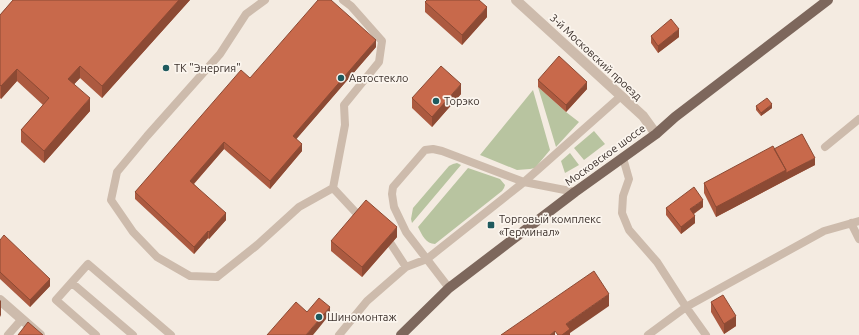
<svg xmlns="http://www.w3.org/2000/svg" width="859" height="335" font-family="Ubuntu,sans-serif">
<rect width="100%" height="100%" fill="#f4ebe1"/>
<!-- green -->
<path fill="#b8c4a0" d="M538,87L566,112L579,122L556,147Z
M533,90L550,150L535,168L530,169L517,170L480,155Z
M594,131L605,144L584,160L574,148Z
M570,153L579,165L565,173L561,161Z
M457,163L461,165L412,223L411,219L413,208L449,166L453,164Z
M468,168L500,179L505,185L504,188L502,191L435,244C426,244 422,235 418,227Z"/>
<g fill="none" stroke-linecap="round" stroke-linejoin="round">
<!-- service -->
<path stroke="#cdbbac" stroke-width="8" d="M265,0L246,14L220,54L147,136L117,172L111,200L133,232L157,257L190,276L217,277L256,246L299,207L333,188
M825,147L859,119
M623,158L629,179L623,196L622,213L629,230L657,262L686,307L648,335
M333,188L345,125L344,105L379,62L382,41L351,6L343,0
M333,188L360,217
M851,223L859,239
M391,244L406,267
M72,283L133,335
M449,288L406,232L394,207L392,194L393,187L425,150L433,149L442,151L524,182L575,192
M8,335L22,319
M96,335L56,300L88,264L171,335
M339,335L367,301L406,267L427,259L524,182L621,96
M706,335L686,307L824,231L859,221"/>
<!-- minor -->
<path stroke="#cdbbac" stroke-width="10" d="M516,0L643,116L656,134
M0,300L40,335"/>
<!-- primary -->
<path stroke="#7d675c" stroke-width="10" d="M401,335L449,288L575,192L656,134L675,117L828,0"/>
</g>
<!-- wall -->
<path fill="#ac5a40" d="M13,0H190L102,98L80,78L74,84L90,111L44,163L21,142V130L43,105L17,81L1,99L0,98V15Z
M425,2L487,17L462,45L425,12Z
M651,36L679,37L658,53L651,43Z
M376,47L296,139L302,151L270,189L224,149L194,184L226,220L209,239L208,238L194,254L135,199V192L250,78Z
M538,80L587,89L566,112L538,87Z
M461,94L432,127L412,108V98Z
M756,106L772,108L761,116L756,110Z
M774,149L815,165L716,217L704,193V183Z
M703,207L694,214L695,223L681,234L666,215V208Z
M397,237L362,277L331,251V241Z
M0,240L50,286L30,307L0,279Z
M711,302L736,326L724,334L711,312Z"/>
<!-- shaded-wall -->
<path fill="#8c4a34" d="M179,0H190L102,98V86Z
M487,7V17L462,45V35Z
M679,29V37L658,53V46Z
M376,40V47L293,143V136Z
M80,66V78L68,91V79Z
M17,69V81L1,99V86Z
M587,82V89L566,112V105Z
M461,84V94L432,127V117Z
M90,98V111L44,163V151Z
M772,104V108L761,116V113Z
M224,142V149L190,188V181Z
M302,144V151L270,189V181Z
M815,158V165L786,180V173Z
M786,170V180L716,217V207Z
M703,200V207L690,216V209Z
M226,213V220L209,239V232Z
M695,216V223L681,234V227Z
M397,227V237L362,277V267Z
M208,231V238L194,254V247Z
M50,279V286L30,307V300Z
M609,294V306L570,333V335H562L566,324Z
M1,300V315L0,317V301Z
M330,307V314L318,329L313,335H306Z
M736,316V326L724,334V324Z
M555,331V335H550Z"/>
<!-- building -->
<path fill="#c8694b" stroke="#8c4a34" d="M13,0H179L102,86L80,66L68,79L90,98L44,151L21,130L49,98L17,69L1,86L0,85V15Z
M318,0H331L376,40L293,136L302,144L270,181L224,142L190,181L226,213L209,232L208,231L194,247L135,192L241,70L250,78Z
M427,0H479L487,7L462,35L425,2Z
M671,19L679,29L658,46L651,36Z
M559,56L587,82L566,105L538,80Z
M441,66L461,84L432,117L412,98Z
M767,98L772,104L761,113L756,106Z
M802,134L815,158L786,173V170L774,149Z
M773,146L786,170L716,207L704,183Z
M694,187L703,200L690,209L695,216L681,227L666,208Z
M366,200L397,227L362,267L331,241Z
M4,235L50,279L30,300L0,272V240Z
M594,271L609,294L566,324L570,329L562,335H558L555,331L550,335H501Z
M723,295L736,316L724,324L711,302Z
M319,298L330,307L306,335H267L296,302L307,312Z
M28,322L43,335H18Z"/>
<!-- markers -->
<g fill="#1f5a5e" stroke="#fbf5ee" stroke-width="1.5">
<circle cx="166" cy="68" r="4"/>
<circle cx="341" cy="78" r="4"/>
<circle cx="436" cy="101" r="4"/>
<rect x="487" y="221" width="8" height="8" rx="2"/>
<circle cx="319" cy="317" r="4"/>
</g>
<g text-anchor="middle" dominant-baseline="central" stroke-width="3.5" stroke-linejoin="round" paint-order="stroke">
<!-- street labels -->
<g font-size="11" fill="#3b302b" stroke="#fbf5ee">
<text transform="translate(596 57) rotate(43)">3-й Московский проезд</text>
<text transform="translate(605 155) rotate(-36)">Московское шоссе</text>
</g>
<!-- poi labels -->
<g font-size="11" fill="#3b302b" stroke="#fbf5ee" text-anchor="start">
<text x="174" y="68">ТК "Энергия"</text>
<text x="349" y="78">Автостекло</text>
<text x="444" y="101">Торэко</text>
<text x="499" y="219">Торговый комплекс<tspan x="499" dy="13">«Терминал»</tspan></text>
<text x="327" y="317">Шиномонтаж</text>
</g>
</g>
</svg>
